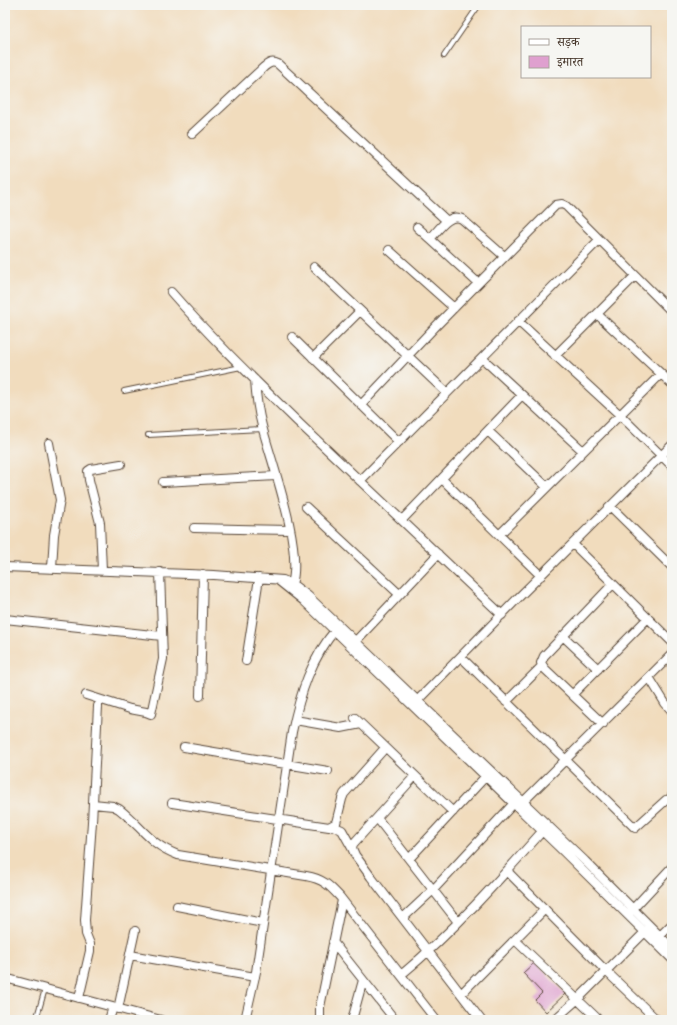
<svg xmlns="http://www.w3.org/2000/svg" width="677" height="1025" font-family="'IM FELL Double Pica','Noto Serif Devanagari',serif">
<rect width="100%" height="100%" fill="#f6f6f2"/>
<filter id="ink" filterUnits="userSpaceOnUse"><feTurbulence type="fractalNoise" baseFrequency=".025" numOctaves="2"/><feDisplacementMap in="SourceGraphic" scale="8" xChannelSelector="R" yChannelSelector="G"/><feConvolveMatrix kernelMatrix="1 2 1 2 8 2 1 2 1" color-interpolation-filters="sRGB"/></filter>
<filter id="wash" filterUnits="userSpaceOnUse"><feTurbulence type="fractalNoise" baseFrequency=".012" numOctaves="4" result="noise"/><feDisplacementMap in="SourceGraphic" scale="16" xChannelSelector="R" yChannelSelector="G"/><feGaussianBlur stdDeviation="0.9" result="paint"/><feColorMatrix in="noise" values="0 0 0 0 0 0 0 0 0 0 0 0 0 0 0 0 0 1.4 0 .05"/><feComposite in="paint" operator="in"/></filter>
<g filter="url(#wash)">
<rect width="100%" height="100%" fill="#f1dcbd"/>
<g id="blocks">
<!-- building -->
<path fill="#dfa0cf" d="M535,962L565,994L546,1012L535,1000L542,993L523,973Z"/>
</g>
</g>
<g filter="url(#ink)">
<use href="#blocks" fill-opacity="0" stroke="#564536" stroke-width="1"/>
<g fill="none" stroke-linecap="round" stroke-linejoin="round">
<!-- service casing -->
<g stroke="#564536" stroke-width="6">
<path id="service" d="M444,56L479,5
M124,391L241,367
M148,435L263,429
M666,800L672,793
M36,1020L45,989"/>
</g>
<!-- minor casing -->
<g stroke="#564536" stroke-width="10">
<path id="minor" d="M192,134L264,67C269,63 272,61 278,64L447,221
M417,227L478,283
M430,239C438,231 449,212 462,219L504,256
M389,250L454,308
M314,267L447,393
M171,292C212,339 256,381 300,424C367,488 435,551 502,615
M597,314L672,384
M518,321L620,415L672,466
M292,337L399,442
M555,356L635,276
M313,358L360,311
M482,358L583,451
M255,380C256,395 258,411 262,426C272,464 303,547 292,584
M361,405L436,326L556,205L562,204L566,206L672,312
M488,431L547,487
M49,443L60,500L54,535L52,568
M442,479L541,576
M360,481L599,240
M163,482L276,476
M306,507L399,594
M611,507L672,567
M402,520L522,395
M194,528L290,530
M499,535L661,374
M573,544L672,642
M5,567L214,575L283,580L292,584L308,596L585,861L672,948
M102,570L100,523L89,480L88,471L91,469L121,464
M279,581L304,601L564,852L672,959
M5,619L162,636
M563,636L598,669
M352,645L438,554
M461,657L635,828L666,800
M246,661L259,578
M649,677L665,703L672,711
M86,695L130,709L146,712L151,714L163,659L160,572
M572,695L648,618
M200,696L203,574
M506,702L542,666
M414,704L517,599L672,445
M355,718L453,812
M295,720L341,728L361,724
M603,724L545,669L541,663L544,656L613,584
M184,747L328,771
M415,776L353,844L352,848L355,855L371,877L481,1020
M523,802L672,654
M172,803L329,827L336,823L342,799L344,794L385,748
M93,804L113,806L119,809C142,827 149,844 178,855L306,876C323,879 329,885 340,897L436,1020
M377,818L458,922
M333,826L342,830L352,848
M409,859L486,776
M507,871L606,971L657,1020
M177,906L263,923
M630,912L672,867
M403,918L433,890L517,800
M660,936L672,924
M515,940L599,1020
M333,942L395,1020
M130,955L255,977
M401,975C454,931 500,879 546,827
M5,978L161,1020
M461,994L545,909
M79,998L90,951V944L86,934L85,920L92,822L98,706
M118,1009L135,931
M109,1020L113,1007
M245,1020L256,972L292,732C300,694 311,658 337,628
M320,1020V1007L342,900
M352,1020L363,980
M554,1020L578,999L647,930"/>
</g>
<!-- service -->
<use href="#service" stroke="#fff" stroke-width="4"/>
<!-- minor -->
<use href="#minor" stroke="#fff" stroke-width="8"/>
</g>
</g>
<!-- margin -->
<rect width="677" height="1025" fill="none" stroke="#f6f6f2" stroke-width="20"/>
<!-- legend -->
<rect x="521" y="26" width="130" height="52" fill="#f6f6f2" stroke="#aba49d"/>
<rect x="529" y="39" width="20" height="6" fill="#ffffff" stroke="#aba49d"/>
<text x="557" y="46" font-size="12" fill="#3b2a1e">सड़क</text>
<rect x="529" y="56" width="20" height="12" fill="#dfa0cf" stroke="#aba49d"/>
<text x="557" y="66" font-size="12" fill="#3b2a1e">इमारत</text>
</svg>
